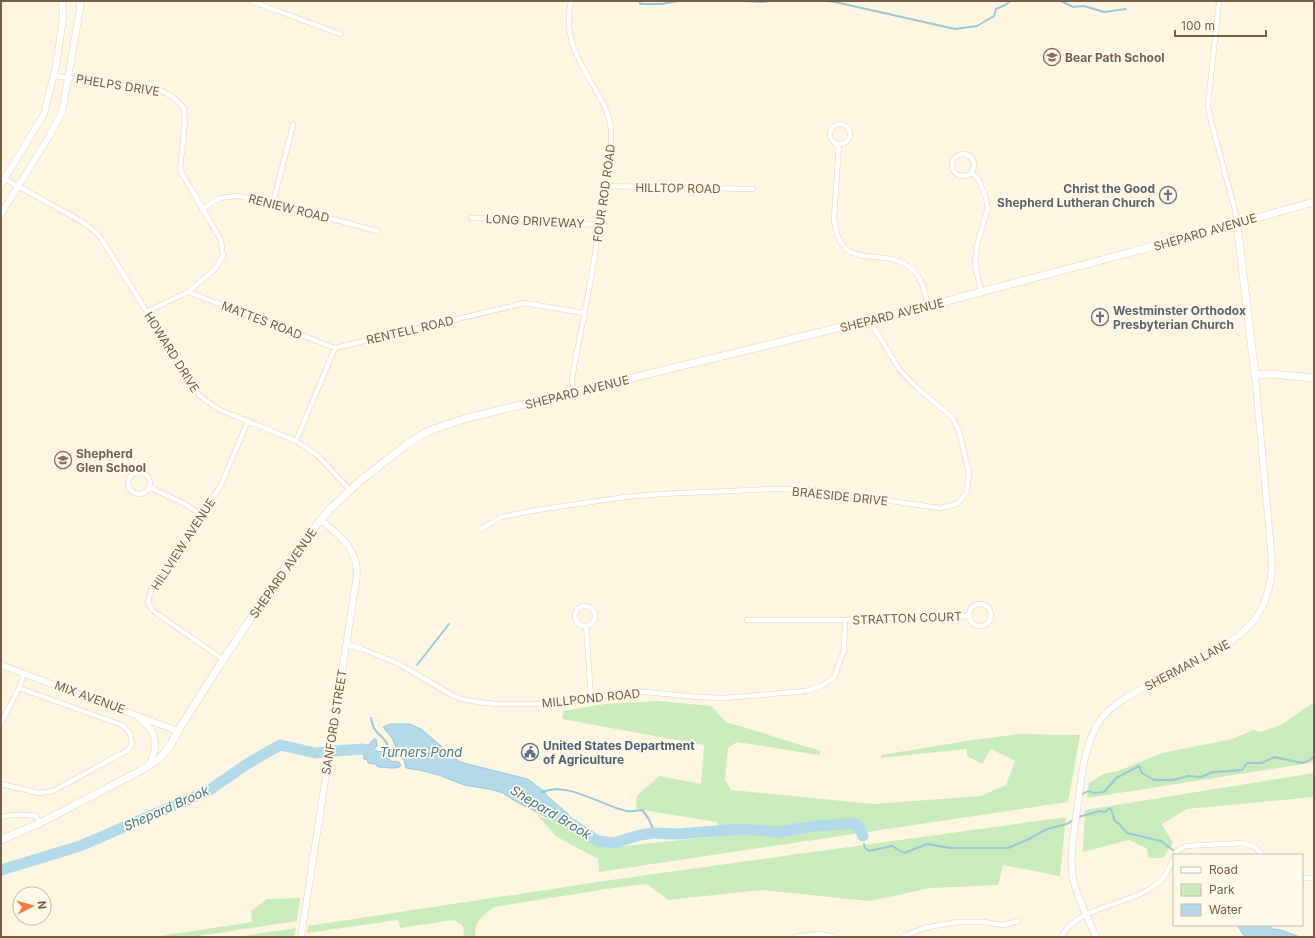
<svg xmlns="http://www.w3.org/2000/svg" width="1315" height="938" font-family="Inter,sans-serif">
<rect width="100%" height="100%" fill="#fef6e0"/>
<!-- green -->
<path fill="#caecbd" d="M658,701L711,706L726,722L821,751L819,755L737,742L728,748L725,780L731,790L873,804L981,796L1006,785L1015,761L991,749L982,764L967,756V749L881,758V755L966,741L1019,734L1080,735L1068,802L599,872L598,859L557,837L537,815L614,847L719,836L717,822L636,809L637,796L659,776L701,784L704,745L562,719L563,711L605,704Z
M1314,702V761L1310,763L1087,798L1089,783L1103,774L1118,771L1162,753L1233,739L1253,730L1261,732L1281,725Z
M1314,773V797L1187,809L1162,824L1173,843L1163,858H1148L1147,849L1129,840L1083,852L1085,810Z
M1066,817L1060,876L1003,865L998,885L931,888L869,901L762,890L668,900L647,884L613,888L494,907C483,915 474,922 475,937H464L463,926L454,920L400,928L398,920L307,933L308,926L611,880Z
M300,898L297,921L193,937H154L252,922L251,911L267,899Z
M296,928L294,937H236Z"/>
<!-- water -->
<path fill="#b3dae9" stroke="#98c8dc" d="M390,724H410L421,729L460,762L528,779L545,792L547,796L568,814L578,828L560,824L515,801L503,793L489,789L464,785L439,775L419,770L406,768L404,760L399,757L390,758V761L399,762L401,766C396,770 385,767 378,767L375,764L368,763L367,760L364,759L363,745H370V743L374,739H376L377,746L373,750C379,753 389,751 397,749L392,738L383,727Z
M1237,925H1270L1272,929L1281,930L1300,937H1245Z"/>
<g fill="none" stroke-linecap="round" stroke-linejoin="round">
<!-- stream -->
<path stroke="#98c8dc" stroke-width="2" d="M640,1V4H662L678,1
M742,1L762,2L770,1
M826,1L835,2L955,29L977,26L994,16L996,9L1005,5L1011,1
M1061,1L1073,7L1084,6L1104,12L1126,9
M417,665L449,624
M371,718C372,723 373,727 376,731C382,738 390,742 388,753
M542,792C569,781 601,806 627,811C632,812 637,810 642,810C649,817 652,825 654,833
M1081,795L1088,791L1094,793L1104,792L1116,778L1139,766L1142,773L1154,780H1173L1188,776L1201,777L1213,772L1242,770L1247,763H1262L1274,757L1302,763L1308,761L1314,756
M1079,817L1099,811L1105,812L1110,808C1114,812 1112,816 1115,821C1116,823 1119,823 1120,825C1123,828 1124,830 1127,833L1161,841L1173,850
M864,844L865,848L869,851L892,846L904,853L927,844L950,848H1008L1027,840L1047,829L1067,824L1073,820"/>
<!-- river -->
<path stroke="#b3dae9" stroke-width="11" d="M335,751L363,749L376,756
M566,820L598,841L614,843L640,835L654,833L676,834L742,829L779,832L814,826L847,824H854L859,827L863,836
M1,870L80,846L208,791L247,764L280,745L316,753L325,752"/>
<!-- minor casing -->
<g stroke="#e3d3bb" stroke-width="5.5">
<path id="minor" d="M251,1L340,34
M571,1C563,36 578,60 595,89C603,102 610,115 611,131C613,152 605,175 601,197C598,216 598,235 595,254C589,292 581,330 574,367L572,381L574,392
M1219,1L1208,105L1211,121L1235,210L1237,223
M54,76L160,90L173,97L184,108L185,122L180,170L221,240L223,256L215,269L188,292L146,312
M830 134a10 10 0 1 1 20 0a10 10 0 1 1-20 0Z
M839,144L834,219C840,274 879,246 908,266C922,275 925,292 928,306
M952 165a11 11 0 1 1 22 0a11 11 0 1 1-22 0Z
M972,173L978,179L985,195L988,208L977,245L975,263L981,292
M5,179L81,221L97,233L106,246L191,384L200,396L218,409L296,441L318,456L350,490
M603,186L753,189
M273,203L293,125
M202,209L220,198L238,196L273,203L377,231
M471,218L507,219L598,225
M188,292L335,348
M296,441L335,348L525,303L584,313
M128 483a11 11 0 1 1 22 0a11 11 0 1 1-22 0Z
M149,487L185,504L201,515
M481,529L501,517L537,510L625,497L661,494L774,489L812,490L940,508L957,504L967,492L969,473L959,431L952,417L917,388L899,369L870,321
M969 615a11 11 0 1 1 22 0a11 11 0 1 1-22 0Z
M575 616a10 10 0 1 1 20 0a10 10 0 1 1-20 0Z
M747,620H845L926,616H969
M586,626L591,698
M346,644L362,649L397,663L452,695L461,699L478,702L497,704H542L562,703L627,693L645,692L697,697L725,698L806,691L821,686L834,678L844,650L845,620
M224,660L153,611L148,602L151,591L221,485L248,421
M1,723L19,688
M1,784L39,793L53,791L128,750L132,744L130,733L122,725L19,688L24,673
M1,817C13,814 24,814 36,816L40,823
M1175,855L1177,851L1186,846L1243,843L1255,847L1263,855
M1302,878H1314
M795,937L819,934L835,937
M902,937L924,928L957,922H984L1003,925L1018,921
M1061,937C1082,901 1139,907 1164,877C1168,871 1171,864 1174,858"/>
</g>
<!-- tertiary casing -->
<g stroke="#e3d3bb" stroke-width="7">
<path id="tertiary" d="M1,185L44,114L56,66L63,18L62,1
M1,214L50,135L62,112L80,9V1
M1,665L178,731
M139,718C158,732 159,745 149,765
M301,937L357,575C358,549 339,535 321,520
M1096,937C1088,918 1077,898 1073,878C1069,853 1075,827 1078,803C1082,774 1084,744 1101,719C1113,704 1130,695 1147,686C1165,676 1183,667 1201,658C1246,636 1271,615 1272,561L1255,375"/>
</g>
<!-- secondary casing -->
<g stroke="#e8d5b8" stroke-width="8">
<path id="secondary" d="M1237,223L1255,375L1271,374L1314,378
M1,840L40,823L138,772L159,759L170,746L178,731L219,666L299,546L330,509L360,481L406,445L421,435L434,429L467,418L928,306L1158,245L1314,202"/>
</g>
<!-- minor -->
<use href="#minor" stroke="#fff" stroke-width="4.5"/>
<!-- tertiary -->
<use href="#tertiary" stroke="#fff" stroke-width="6"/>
<!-- secondary -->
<use href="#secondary" stroke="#fff" stroke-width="7"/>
</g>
<!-- icons -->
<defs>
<g id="school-ring" transform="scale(0.9)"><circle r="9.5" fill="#fff9e8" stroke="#8d6e63" stroke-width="1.5"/><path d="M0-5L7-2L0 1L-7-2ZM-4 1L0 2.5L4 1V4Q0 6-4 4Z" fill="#8d6e63"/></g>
<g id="church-ring" transform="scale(0.9)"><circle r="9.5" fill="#fff9e8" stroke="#6b7280" stroke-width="1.5"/><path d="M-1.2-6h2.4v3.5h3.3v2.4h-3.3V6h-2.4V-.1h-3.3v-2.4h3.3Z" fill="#6b7280"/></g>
<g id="civic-ring" transform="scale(0.9)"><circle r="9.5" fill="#fff9e8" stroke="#5c6f8a" stroke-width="1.5"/><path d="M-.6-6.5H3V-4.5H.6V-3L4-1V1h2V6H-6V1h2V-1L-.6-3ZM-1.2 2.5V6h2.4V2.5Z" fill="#5c6f8a"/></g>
</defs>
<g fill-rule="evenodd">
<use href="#school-ring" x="1052" y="57"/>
<use href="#church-ring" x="1168" y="195"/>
<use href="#church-ring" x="1100" y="317"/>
<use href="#school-ring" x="63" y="460"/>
<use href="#civic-ring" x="530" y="752"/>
</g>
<g text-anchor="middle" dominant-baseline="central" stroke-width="3.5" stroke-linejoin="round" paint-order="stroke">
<!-- education labels -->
<g font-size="12" font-weight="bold" fill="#785e54" stroke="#fff9e8" text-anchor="start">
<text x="1065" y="57">Bear Path School</text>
<text x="76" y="453">Shepherd<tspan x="76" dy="14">Glen School</tspan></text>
</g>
<!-- street labels -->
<g font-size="12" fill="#775d45" stroke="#fff9e8">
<text transform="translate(118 85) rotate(9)">PHELPS DRIVE</text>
<text transform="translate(678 188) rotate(1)">HILLTOP ROAD</text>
<text transform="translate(604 193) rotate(-82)">FOUR ROD ROAD</text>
<text transform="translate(289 208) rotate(14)">RENIEW ROAD</text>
<text transform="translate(535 221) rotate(3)">LONG DRIVEWAY</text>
<text transform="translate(1205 232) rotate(-16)">SHEPARD AVENUE</text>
<text transform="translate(892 315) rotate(-14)">SHEPARD AVENUE</text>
<text transform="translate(262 320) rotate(21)">MATTES ROAD</text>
<text transform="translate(410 330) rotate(-13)">RENTELL ROAD</text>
<text transform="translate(172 352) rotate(58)">HOWARD DRIVE</text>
<text transform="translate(577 392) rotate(-14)">SHEPARD AVENUE</text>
<text transform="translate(840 496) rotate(6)">BRAESIDE DRIVE</text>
<text transform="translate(183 544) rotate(-57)">HILLVIEW AVENUE</text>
<text transform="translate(283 573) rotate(-55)">SHEPARD AVENUE</text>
<text transform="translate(907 618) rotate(-2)">STRATTON COURT</text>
<text transform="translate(1187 665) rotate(-28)">SHERMAN LANE</text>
<text transform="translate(90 697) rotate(20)">MIX AVENUE</text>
<text transform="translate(591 698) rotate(-6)">MILLPOND ROAD</text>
<text transform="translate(334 722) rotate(-81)">SANFORD STREET</text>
</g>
<!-- worship labels -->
<g font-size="12" font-weight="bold" fill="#5b616d" stroke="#fff9e8" text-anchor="end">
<text x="1155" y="188">Christ the Good<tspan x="1155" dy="14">Shepherd Lutheran Church</tspan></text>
<text x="1113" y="310" text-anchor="start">Westminster Orthodox<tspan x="1113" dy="14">Presbyterian Church</tspan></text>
</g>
<!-- service labels -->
<g font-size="12" font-weight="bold" fill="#4e5e75" stroke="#fff9e8" text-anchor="start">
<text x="543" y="745">United States Department<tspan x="543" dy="14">of Agriculture</tspan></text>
</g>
<!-- water labels -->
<g font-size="13" font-style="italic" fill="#407a94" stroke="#fff9e8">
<text x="421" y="752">Turners Pond</text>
<text transform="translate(166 808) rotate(-24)">Shepard Brook</text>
<text transform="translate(551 812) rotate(31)">Shepard Brook</text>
</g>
</g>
<!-- border -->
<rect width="1315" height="938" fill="none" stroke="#775d45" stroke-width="4"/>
<!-- legend -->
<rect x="1173" y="854" width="130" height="72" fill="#fff9e8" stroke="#c9bba7"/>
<rect x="1181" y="867" width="20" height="6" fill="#ffffff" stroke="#c9bba7"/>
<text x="1209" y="874" font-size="12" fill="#775d45">Road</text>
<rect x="1181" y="884" width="20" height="12" fill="#caecbd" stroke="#c9bba7"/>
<text x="1209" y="894" font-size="12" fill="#775d45">Park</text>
<rect x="1181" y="904" width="20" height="12" fill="#b3dae9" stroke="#c9bba7"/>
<text x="1209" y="914" font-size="12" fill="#775d45">Water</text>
<!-- north arrow -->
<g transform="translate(32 906) rotate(84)"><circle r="19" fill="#fff9e8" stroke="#c9bba7"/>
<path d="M0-3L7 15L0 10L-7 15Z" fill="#f37b3a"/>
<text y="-6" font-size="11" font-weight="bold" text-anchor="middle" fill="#775d45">N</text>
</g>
<!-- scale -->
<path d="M1175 30v6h91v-6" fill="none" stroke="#775d45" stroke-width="2"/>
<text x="1181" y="30" font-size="12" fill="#775d45" stroke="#fff9e8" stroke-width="3" paint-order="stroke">100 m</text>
</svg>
